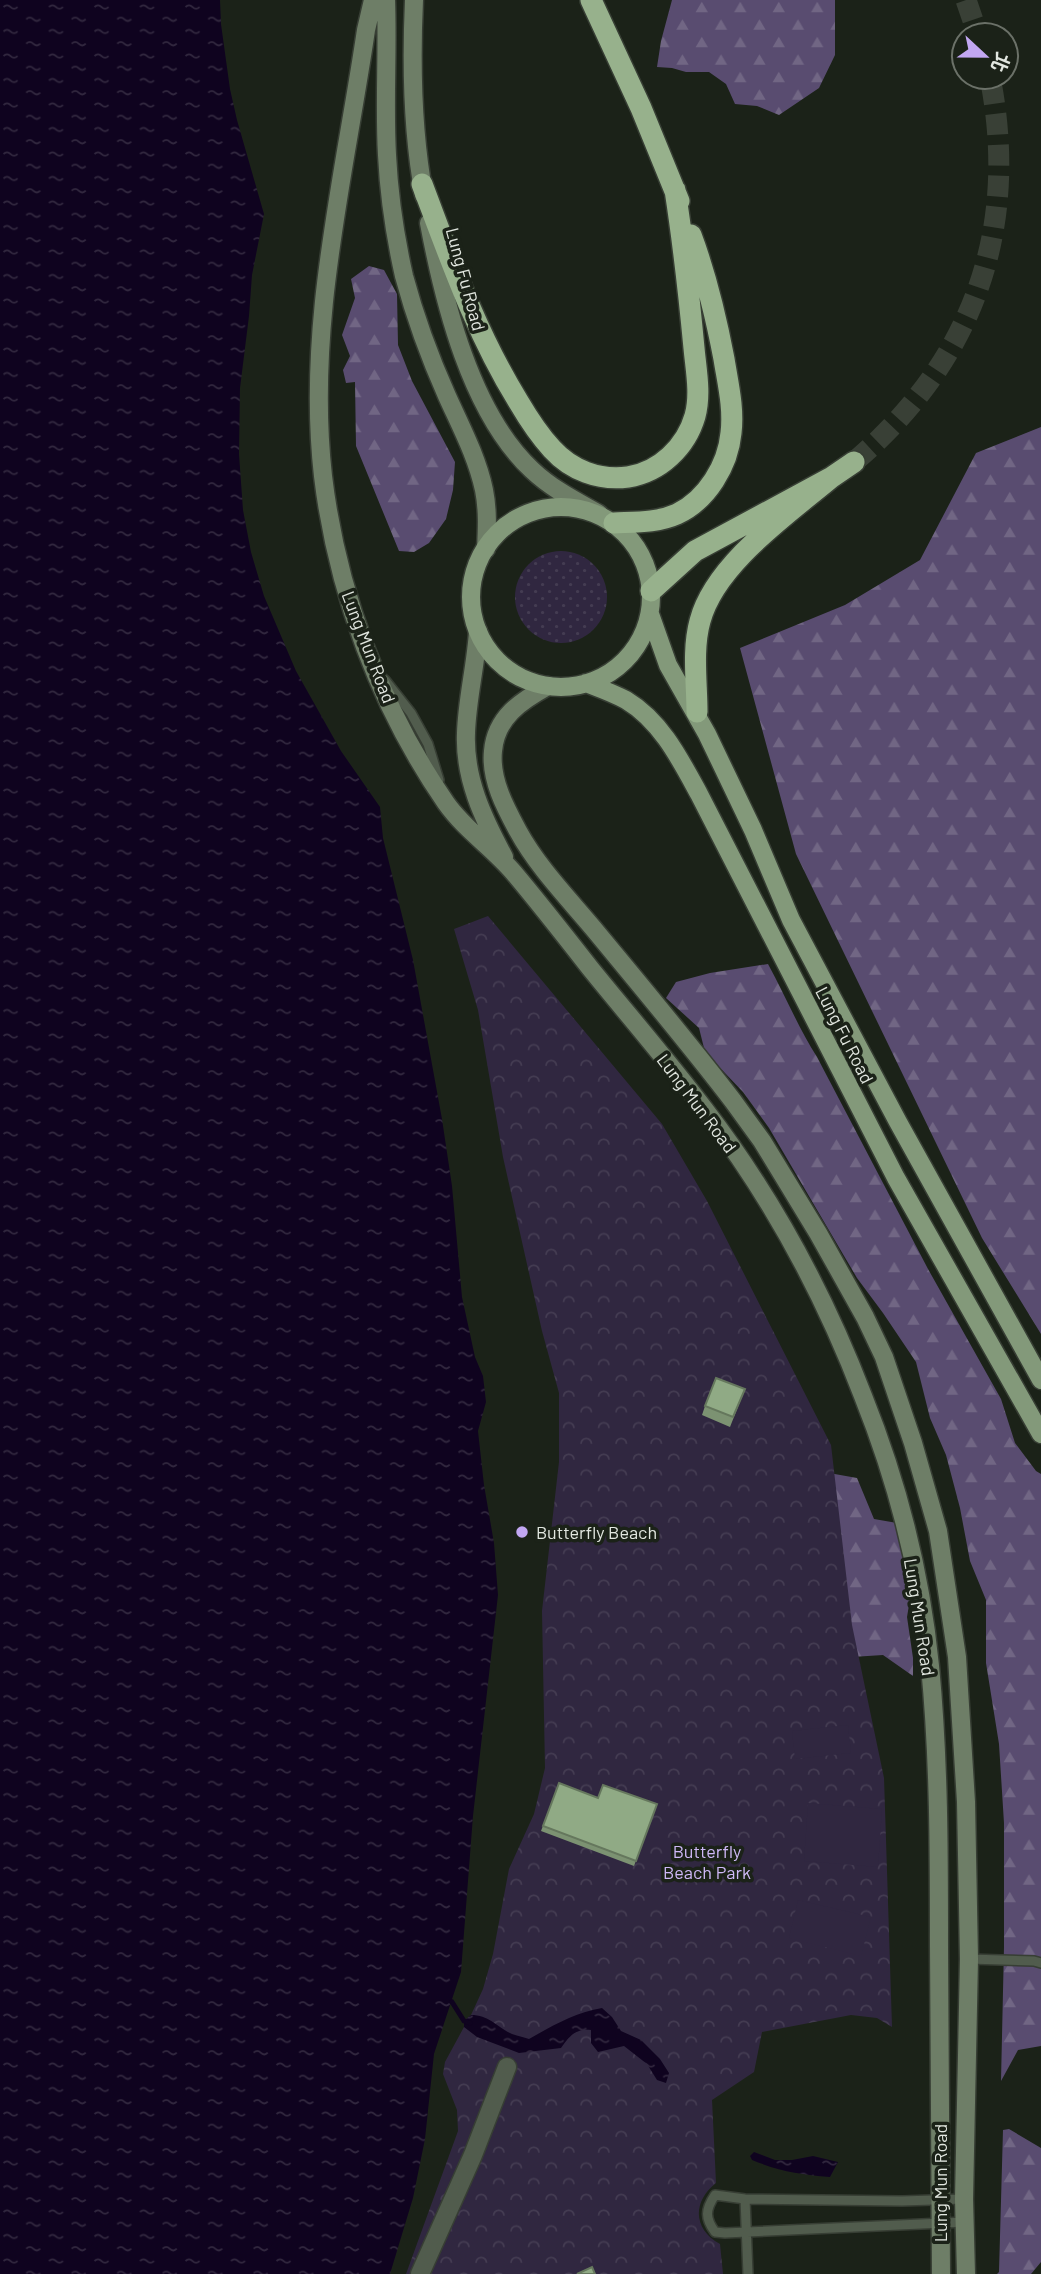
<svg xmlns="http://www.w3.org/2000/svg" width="1041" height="2274" font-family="Barlow,'Noto Sans TC',sans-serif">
<defs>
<pattern id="grass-dots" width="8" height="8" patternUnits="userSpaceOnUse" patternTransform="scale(1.75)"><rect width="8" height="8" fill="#302740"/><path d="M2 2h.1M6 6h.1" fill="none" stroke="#443c52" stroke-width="1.8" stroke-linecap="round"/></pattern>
<pattern id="forest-firs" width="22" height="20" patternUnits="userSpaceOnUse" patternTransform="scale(1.75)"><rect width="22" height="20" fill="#594c70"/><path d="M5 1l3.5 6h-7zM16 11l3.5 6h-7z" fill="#716684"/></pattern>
<pattern id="park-crowns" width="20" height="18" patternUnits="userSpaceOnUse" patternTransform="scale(1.75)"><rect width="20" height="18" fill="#302740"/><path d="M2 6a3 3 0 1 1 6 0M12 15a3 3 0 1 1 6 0" fill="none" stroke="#443c52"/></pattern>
<pattern id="water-ripples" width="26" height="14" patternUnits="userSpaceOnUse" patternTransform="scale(1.75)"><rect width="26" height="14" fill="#0f031f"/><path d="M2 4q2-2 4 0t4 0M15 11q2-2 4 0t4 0" fill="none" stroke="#32283f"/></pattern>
</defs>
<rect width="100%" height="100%" fill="#1b2218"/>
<!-- grass -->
<path fill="url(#grass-dots)" d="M515 597a46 46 0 1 1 92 0a46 46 0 1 1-92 0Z"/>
<!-- forest -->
<path fill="url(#forest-firs)" d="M672,0H835V55L819,88L779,115L757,106L735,104L726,84L709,72H686L672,68L657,67L661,41Z
M369,266L384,270L397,294L398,345L412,381L455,462L453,490L446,519L429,543L414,552L399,551L356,446L355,382L346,383L343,370L350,356L342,335L355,298L351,279Z
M1041,427V1334L982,1238L796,854L740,648L845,605L920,560L976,453Z
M768,964C785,995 798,1027 817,1057L928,1269L1001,1399L1015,1443L1036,1471L1041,1474V2046L1018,2050L1001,2081L1004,1947V1823L999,1744L986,1663V1600L970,1561L960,1508L946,1455L930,1418L916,1362L883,1313L857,1278L769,1128L743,1092L705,1052L699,1028L666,998L676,982L710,973Z
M801,1468L857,1478L874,1519L897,1523L918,1551L907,1617L913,1658V1676L883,1655L821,1659Z
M1009,2129L1041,2148V2262L1031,2274H997L999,2272L1003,2130Z"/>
<!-- park -->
<path fill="url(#park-crowns)" d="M488,916L662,1124L707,1201L831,1445L852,1625L884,1778L892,2027L877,2018L851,2015L762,2032L754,2072L712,2100L716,2183C692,2202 693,2229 720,2244L723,2274H406L458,2131L457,2110L443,2074L445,2062L464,2027V2021L471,2015L483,1989L493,1954L509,1869L534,1814L545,1768L542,1611L559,1462V1393L542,1331L503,1157L478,1010L454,929Z"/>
<!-- garden -->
<path fill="#302740" d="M848,1725L851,1753L795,1759L792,1731Z
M808,1803L882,1809L878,1867L804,1861Z
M798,1900L871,1917L861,1956L789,1938Z"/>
<!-- water -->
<path fill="url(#water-ripples)" d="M0,0H220L221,24L230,89L237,120L264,214L252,275L249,316L240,388L239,454L243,510L251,552L264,596L296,671L341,751L380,807L383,838L413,960L442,1119L452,1186L462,1297L475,1357L483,1376L486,1402L478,1431L484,1485L494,1543L498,1595L473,1816L461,1972L434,2054L425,2139L413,2198L390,2274H0Z
M602,2008L612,2017L621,2031L641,2040L660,2059L669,2073L666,2083L657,2080L647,2064L624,2046L598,2052L591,2043V2030C575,2028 569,2037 561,2048L519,2053L477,2037L464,2027V2021L471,2015C489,2015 497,2027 512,2034C517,2036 524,2037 529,2039C552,2026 576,2012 602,2008Z
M754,2152L775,2160H792L813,2156L838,2162L830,2177C799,2174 781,2172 752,2160L750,2156Z"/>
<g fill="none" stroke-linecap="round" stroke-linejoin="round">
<!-- stream -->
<path stroke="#0f031f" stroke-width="5" d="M452,2002L464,2021L470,2023"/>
<!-- highway-tunnel -->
<path stroke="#394036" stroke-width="21" stroke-dasharray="21 10" stroke-linecap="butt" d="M966,0L978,35
M854,462C973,361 1020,230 990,77"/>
<!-- lane casing -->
<g stroke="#373e34" stroke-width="12">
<path id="lane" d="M385,680L411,713L428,744L439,780
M969,1959L1034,1961L1041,1963
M745,2199L748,2274
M964,2199L902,2201L745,2199L715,2195C705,2210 705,2218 715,2232L725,2233L965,2222"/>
</g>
<!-- street casing -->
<g stroke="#373e34" stroke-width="21">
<path id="street" d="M420,2274L473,2155L507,2067"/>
</g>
<!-- secondary casing -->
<g stroke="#373e34" stroke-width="21">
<path id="secondary" d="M373,0L366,30C344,179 306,326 323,476C337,592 380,707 446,803C465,830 493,848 514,873C540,904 565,936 590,968C628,1015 668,1061 705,1110C771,1196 824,1294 863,1396C897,1481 921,1575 930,1666C939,1759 939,1853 939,1946C940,2055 940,2165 941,2274
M386,0C388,52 384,103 387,155C389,195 395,236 404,276C415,317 430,358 447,396C461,427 477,457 484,490C488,510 487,529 486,549
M414,0C411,65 412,131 424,195
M429,223C444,303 471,413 532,470C552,489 576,501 599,514
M478,631C476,665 467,699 466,733C464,778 483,818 504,857
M548,686C521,701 496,717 493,751C490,779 505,807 518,831C537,866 567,897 593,928C640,985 688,1042 733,1101L762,1141L818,1233L865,1317L884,1357L913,1443L938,1531L957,1657L966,1802L969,1959L964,2199L966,2274"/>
</g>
<!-- primary casing -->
<g stroke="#373e34" stroke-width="21">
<path id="primary" d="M471 597a90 90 0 1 1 180 0a90 90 0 1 1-180 0Z
M650,614L668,665L707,734L753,830L791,920L898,1122L1041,1380
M586,683C599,688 613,693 626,700C661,721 680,759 699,794L896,1178L1041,1434"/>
</g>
<!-- highway casing -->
<g stroke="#373e34" stroke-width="24">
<path id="highway" d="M591,0L641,108L679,201
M422,184C450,258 476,333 518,401C528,418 539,435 552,449C571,470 599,481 628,477C660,472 686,447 695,416C701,394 696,370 694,348C689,295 683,242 675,190
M614,523C635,522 657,523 677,514C707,500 728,465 731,433C734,408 728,384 724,359C716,317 706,275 691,235
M651,591L695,551L832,477L854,462
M697,712C697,683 692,650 700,621C715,564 788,514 832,477"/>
</g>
<!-- lane -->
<use href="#lane" stroke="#515c4d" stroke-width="9"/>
<!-- street -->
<use href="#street" stroke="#515c4d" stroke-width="18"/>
<!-- secondary -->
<use href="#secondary" stroke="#6e7e67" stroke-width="18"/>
<!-- primary -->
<use href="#primary" stroke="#83997a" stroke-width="18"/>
<!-- highway -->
<use href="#highway" stroke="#97b18c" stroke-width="21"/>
</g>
<!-- wall -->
<path fill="#7c9272" d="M745,1389L730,1427L702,1415L705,1406Z
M559,1783L598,1798L657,1804L634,1866L541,1831Z"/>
<!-- building -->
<path fill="#90aa85" stroke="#65775d" stroke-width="2" d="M716,1378L745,1389L733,1417L705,1406Z
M559,1783L598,1798L603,1785L657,1804L636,1861L543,1826Z
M592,2267L595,2274H577Z"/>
<!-- markers -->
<circle fill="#c2a7f2" stroke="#1b2218" stroke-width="2.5" cx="522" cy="1532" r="7"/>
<g text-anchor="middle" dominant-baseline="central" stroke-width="7" stroke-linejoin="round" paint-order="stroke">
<!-- street labels -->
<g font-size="18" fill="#e2e7e0" stroke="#1b2218">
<text transform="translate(466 279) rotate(75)">Lung Fu Road</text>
<text transform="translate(369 647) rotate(69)">Lung Mun Road</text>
<text transform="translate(845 1035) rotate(63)">Lung Fu Road</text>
<text transform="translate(697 1103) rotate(53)">Lung Mun Road</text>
<text transform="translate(920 1617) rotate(81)">Lung Mun Road</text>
<text transform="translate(940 2183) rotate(-90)">Lung Mun Road</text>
</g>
<!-- poi labels -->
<g font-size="18" fill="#e2e7e0" stroke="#1b2218" text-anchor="start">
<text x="536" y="1532">Butterfly Beach</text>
</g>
<!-- park labels -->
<g font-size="18" fill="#cfb9f8" stroke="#1b2218">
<text x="707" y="1851">Butterfly<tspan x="707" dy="21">Beach Park</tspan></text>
</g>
</g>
<!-- north arrow -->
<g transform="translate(985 56) rotate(112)"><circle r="33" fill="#1b2218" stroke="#6b7168" stroke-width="2"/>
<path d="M0-5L12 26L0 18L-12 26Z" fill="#c2a7f2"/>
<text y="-10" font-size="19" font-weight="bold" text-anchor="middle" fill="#e2e7e0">北</text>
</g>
</svg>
